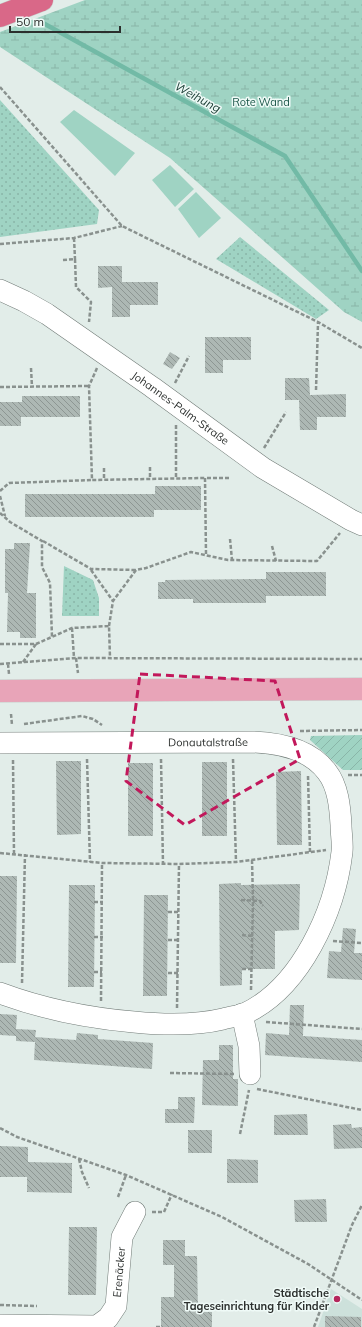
<svg xmlns="http://www.w3.org/2000/svg" width="362" height="1327" font-family="Mulish,sans-serif">
<defs>
<pattern id="grass-dots" width="8" height="8" patternUnits="userSpaceOnUse"><rect width="8" height="8" fill="#9fd3c3"/><path d="M2 2h.1M6 6h.1" fill="none" stroke="#89b5a8" stroke-width="1.8" stroke-linecap="round"/></pattern>
<pattern id="wetland-marsh" width="20" height="14" patternUnits="userSpaceOnUse"><rect width="20" height="14" fill="#9fd3c3"/><path d="M1 5h8M5 5V1M11 12h8M15 12V8" fill="none" stroke="#89b5a8"/></pattern>
<pattern id="garden-furrows" width="10" height="10" patternUnits="userSpaceOnUse"><rect width="10" height="10" fill="#9fd3c3"/><path d="M-1 1l2-2M0 10L10 0M9 11l2-2" fill="none" stroke="#89b5a8"/></pattern>
<pattern id="building-back-hatch" width="6" height="6" patternUnits="userSpaceOnUse"><rect width="6" height="6" fill="#adb8b4"/><path d="M-1 5l2 2M0 0l6 6M5-1l2 2" fill="none" stroke="#8d9693"/></pattern>
</defs>
<rect width="100%" height="100%" fill="#e2ede9"/>
<!-- built -->
<path fill="#cde1db" d="M331,1289L362,1309V1327H318Z"/>
<!-- grass -->
<path fill="url(#grass-dots)" d="M0,100L99,210L97,224L0,237Z
M240,237L329,310L316,319L216,259Z
M64,566L93,580L99,598V616H62Z"/>
<!-- wetland -->
<path fill="url(#wetland-marsh)" d="M85,0H362V322L344,312L170,158L0,47V32Z"/>
<!-- garden -->
<path fill="url(#garden-furrows)" d="M362,735V770H343L310,740L311,736Z"/>
<!-- pitch -->
<path fill="#9fd3c3" d="M74,110L135,153L115,176L60,122Z
M170,165L194,189L175,207L152,180Z
M196,192L221,218L199,238L178,209Z"/>
<g fill="none" stroke-linecap="round" stroke-linejoin="round">
<!-- stream -->
<path stroke="#72baa6" stroke-width="4.5" d="M43,23L285,156L362,271"/>
</g>
<!-- building -->
<path fill="url(#building-back-hatch)" d="M98,266H122V282H158V305H130V317H112V287L98,288Z
M205,337H251V360H223V373H205Z
M170,352L180,358L172,369L163,364Z
M285,378H309L310,395L346,394V417H317V430H300L299,400H285Z
M22,396H80V417H21V426H0V402H22Z
M155,486H201V510H154V517H25V494H155Z
M14,543H30L27,593H36V638H20V632H7L8,593H5V549H14Z
M266,572H326V596H266V603H193V599H158V582H165V580L266,579Z
M56,761H81V834L57,835Z
M202,762H227V836H202Z
M128,763H153V836H128Z
M301,771L302,845H277L276,772Z
M0,876H17L16,963H0Z
M241,883V885L300,884L299,930L275,931V969H242V985L220,986L219,884Z
M69,885H95L94,987H68Z
M144,895H168L167,996H143Z
M343,928L356,929L354,953H362V980L327,978L329,951L341,952Z
M290,1005H304L303,1036L362,1040V1062L265,1055L266,1033L289,1035Z
M0,1014L17,1015L16,1029L36,1030L35,1038V1037L76,1040L77,1033L98,1035V1039L153,1043L152,1069L34,1060L35,1042L16,1041V1036L0,1035Z
M219,1045H233V1079H238V1106L202,1105L203,1060H219Z
M178,1097H195L194,1123H165V1109H178Z
M307,1114L308,1135H274V1115Z
M351,1124L352,1128L362,1127V1148L334,1149L333,1125Z
M188,1130H212V1153H188Z
M0,1146L28,1147V1162L72,1163V1193L27,1192V1177H0Z
M227,1159L258,1160V1183H227Z
M326,1199L327,1222H295L294,1200Z
M69,1227H97L96,1295H68Z
M163,1240H185V1256H197L198,1312H212V1327H161V1297H174V1265H163Z
M325,1316L361,1317V1327H325Z"/>
<g fill="none" stroke-linecap="round" stroke-linejoin="round">
<!-- minor casing -->
<g stroke="#6f7975" stroke-width="22">
<g id="minor">
<path id="s1" d="M0,290L24,301L47,314L152,387L263,468L351,520L362,525"/>
<path id="s2" d="M0,743L253,742C280,743 310,749 327,772C338,786 340,807 341,825C341,834 343,843 342,852C335,911 301,988 244,1014C237,1016 230,1017 223,1019C194,1026 164,1025 134,1022C88,1018 43,1009 0,993"/>
<path d="M242,1014L249,1046L250,1074"/>
<path id="s3" d="M0,1325L97,1326L108,1318L116,1306L122,1237L135,1212"/>
</g>
</g>
<!-- major casing -->
<g stroke="#c8c9c8" stroke-width="23">
<path id="major" d="M0,691L362,689"/>
</g>
<!-- highway casing -->
<g stroke="#c8c9c8" stroke-width="23">
<path id="highway" d="M0,16L42,0"/>
</g>
<!-- path -->
<path stroke="#89918e" stroke-width="2.5" stroke-dasharray="4 2" stroke-linecap="butt" d="M0,87L122,226L318,322L362,348
M74,238L75,259
M0,244L74,238L122,226
M63,260L75,259L76,287L91,302L89,322
M31,368L32,387
M97,368L89,386L92,480L205,478
M175,383L189,356
M0,387L89,386
M316,390L318,323
M176,425V479
M264,448L286,412
M150,467V479
M104,468V480
M0,491L9,483L92,480
M0,496L5,516
M0,513L10,522L42,541V567L50,583L52,637
M230,539L232,560
M43,541L91,569L136,570
M272,546L276,561
M206,554L205,478H229
M91,570L113,601
M109,626L113,601L136,570L146,568L191,552L228,560L317,561L340,533
M72,628L74,658
M0,644H36L72,628L109,626L110,658
M76,658L78,673
M23,662L36,644
M0,664L76,658L362,659
M8,664L9,674
M11,714L12,725
M24,724L82,716L93,719L102,725
M300,731L362,730
M87,759L90,862
M161,759L163,864
M233,759L236,862
M13,760L14,854
M348,775H362
M308,776L310,852
M0,853L102,863L179,864L236,862L326,850
M241,900L260,901L263,906
M94,902H103
M168,912H178
M242,935L252,936
M94,937H103
M168,940H178
M333,941L362,943
M242,969H252
M94,972H102
M168,973H178
M22,983L25,854
M251,990L253,901L252,860
M101,1001L102,863
M177,1008L179,864
M266,1022L362,1029
M170,1073L234,1074
M257,1089L362,1110
M0,1128L17,1137L126,1175L222,1217L308,1264L362,1300
M240,1134L249,1090
M79,1159L82,1172L89,1188
M118,1197L126,1175
M152,1212H164L172,1194
M0,1305L37,1306
M156,1327H161
M314,1327L352,1225L362,1205"/>
<!-- minor -->
<use href="#minor" stroke="#fff" stroke-width="21"/>
<!-- major -->
<use href="#major" stroke="#e8a4b8" stroke-width="22"/>
<!-- highway -->
<use href="#highway" stroke="#d96888" stroke-width="22"/>
</g>
<!-- marked area -->
<path fill="none" stroke="#c2185b" stroke-width="3" stroke-dasharray="8 5" stroke-linejoin="round" d="M140,674L275,681L300,759L185,825L126,781Z"/>
<!-- markers -->
<circle fill="#b5275c" stroke="#effaf7" stroke-width="1.5" cx="337" cy="1299" r="4"/>
<g text-anchor="middle" dominant-baseline="central" stroke-width="3" stroke-linejoin="round" paint-order="stroke">
<!-- park labels -->
<g font-size="11" fill="#1b5749" stroke="#effaf7">
<text x="261" y="102">Rote Wand</text>
</g>
<!-- street labels -->
<g font-size="11" fill="#2b2f2d" stroke="#effaf7">
<text stroke="none"><textPath href="#s1" startOffset="216">Johannes-Palm-Straße</textPath></text>
<text stroke="none"><textPath href="#s2" startOffset="208">Donautalstraße</textPath></text>
<text stroke="none"><textPath href="#s3" startOffset="159">Erenäcker</textPath></text>
</g>
<!-- poi labels -->
<g font-size="11" font-weight="bold" fill="#2b2f2d" stroke="#effaf7" text-anchor="end">
<text x="329" y="1293">Städtische<tspan x="329" dy="13">Tageseinrichtung für Kinder</tspan></text>
</g>
<!-- water labels -->
<g font-size="12" font-style="italic" fill="#183b32" stroke="#effaf7">
<text transform="translate(198 97) rotate(29)">Weihung</text>
</g>
</g>
<!-- scale -->
<path d="M10 26v6h110v-6" fill="none" stroke="#2b2f2d" stroke-width="2"/>
<text x="16" y="26" font-size="12" fill="#2b2f2d" stroke="#effaf7" stroke-width="3" paint-order="stroke">50 m</text>
</svg>
